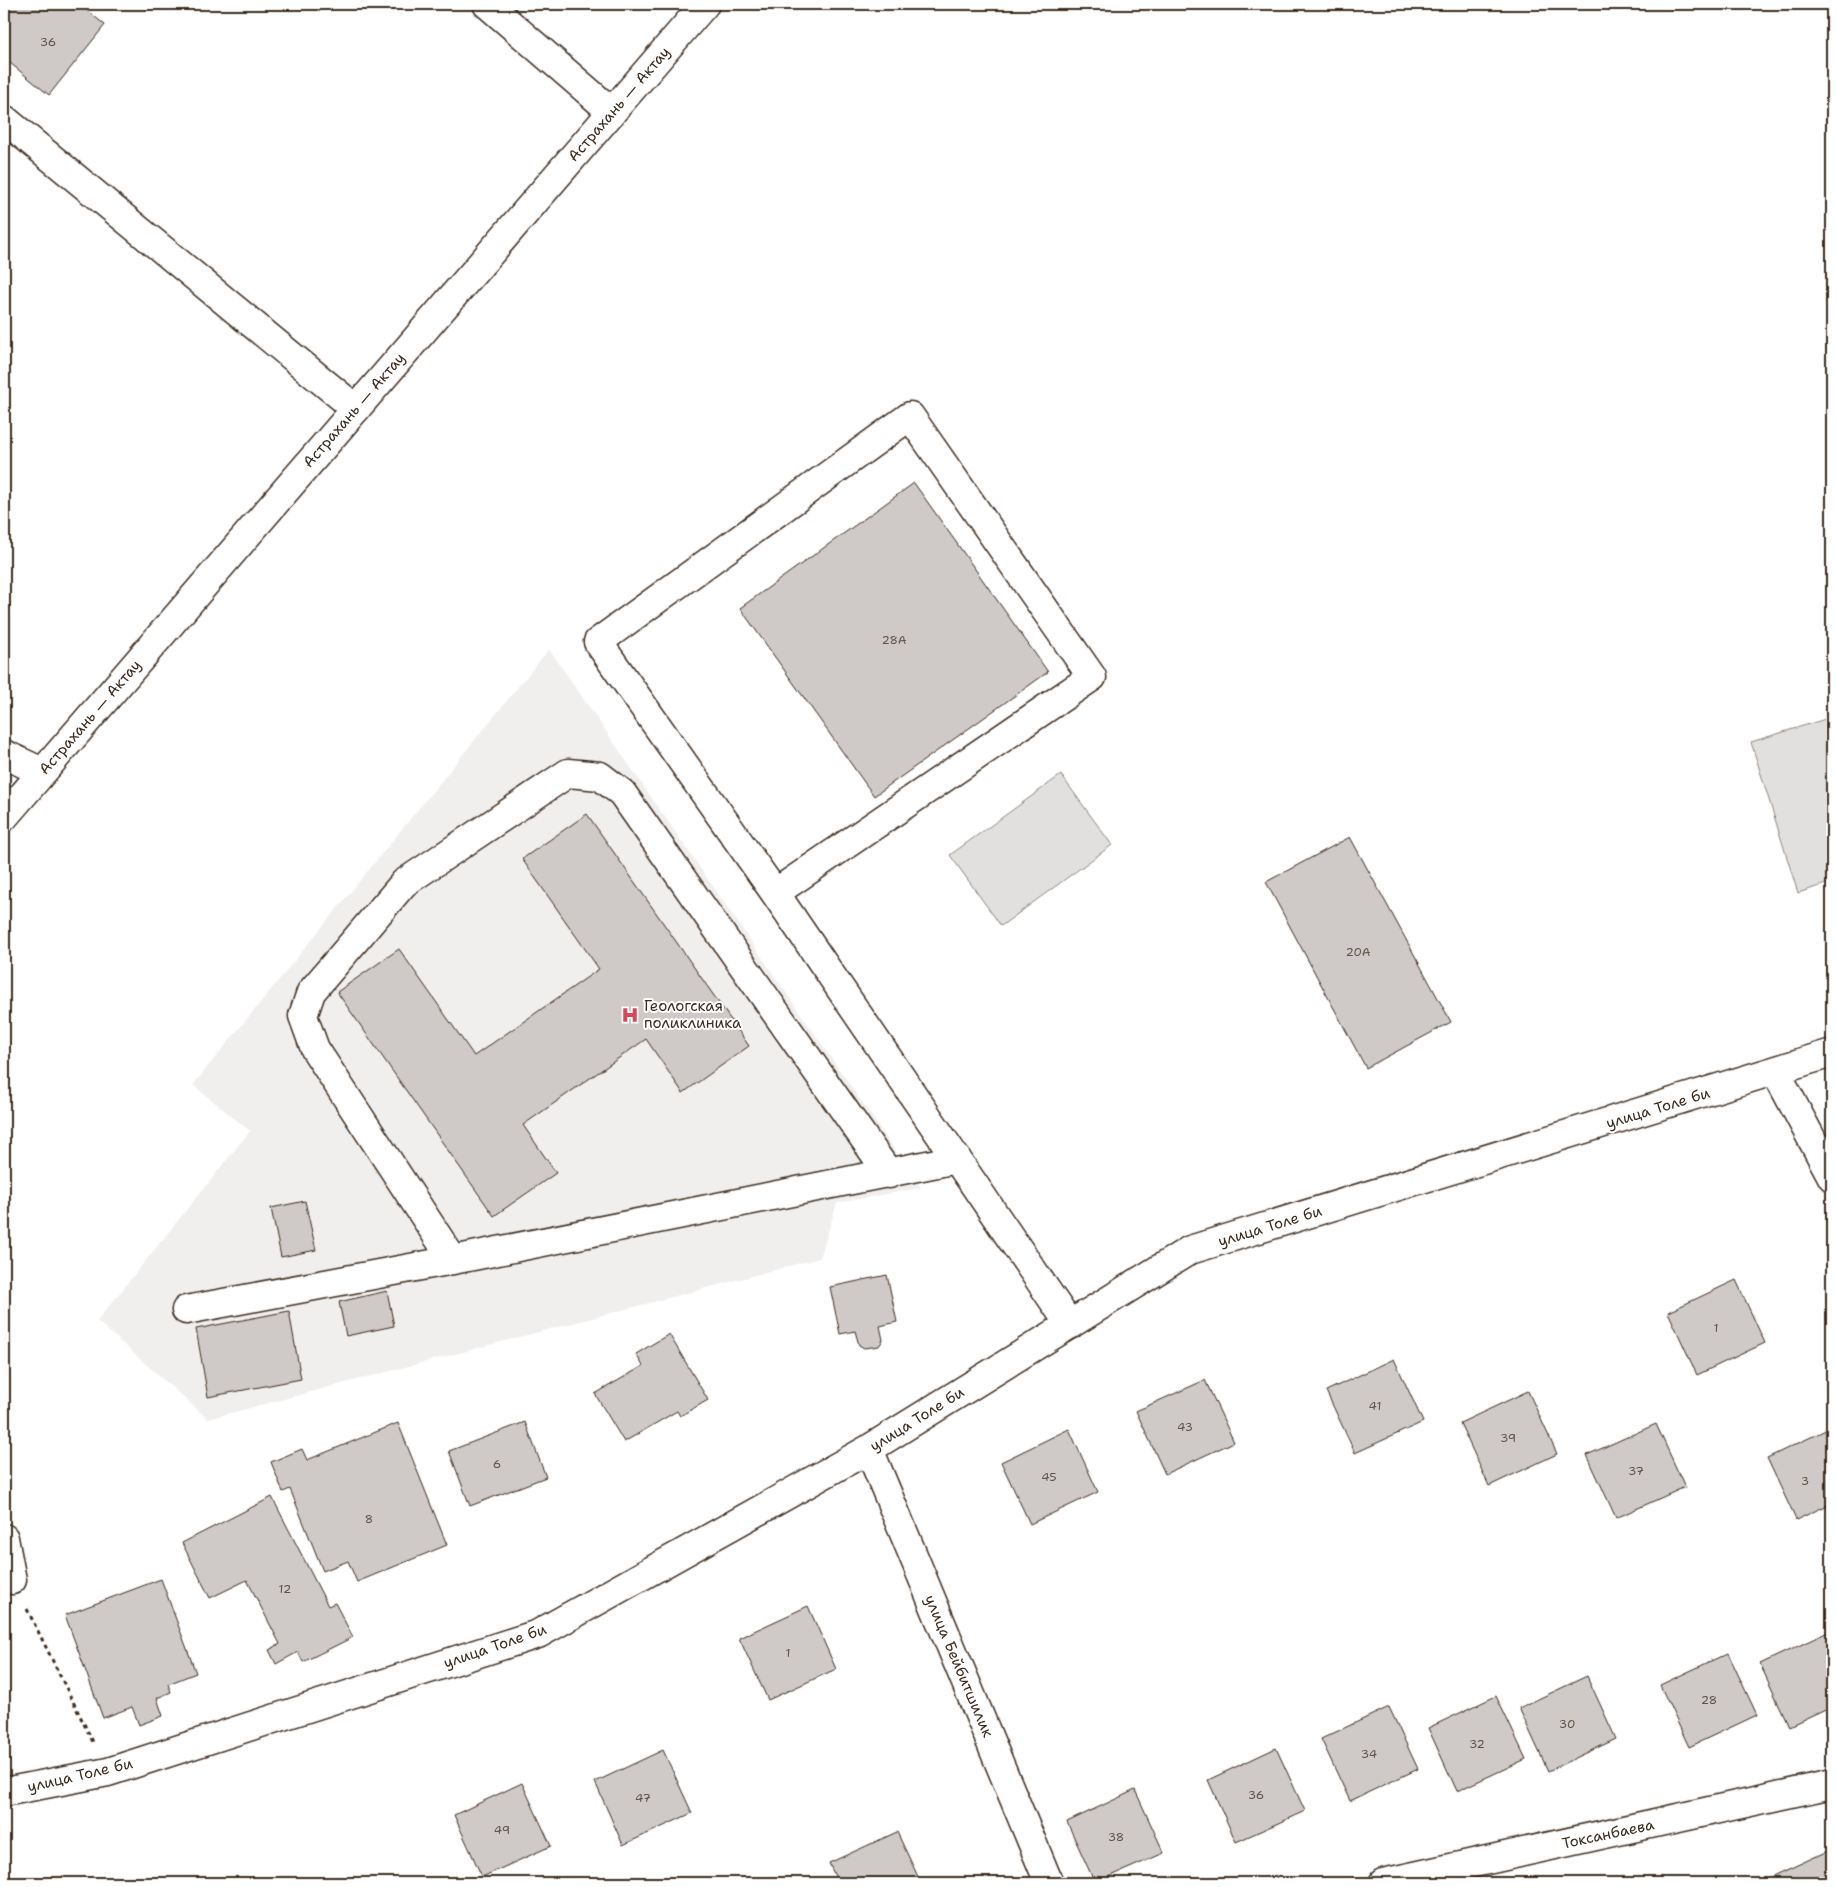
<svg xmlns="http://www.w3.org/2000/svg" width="1836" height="1887" font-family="'Shantell Sans',sans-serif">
<rect width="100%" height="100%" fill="#fff"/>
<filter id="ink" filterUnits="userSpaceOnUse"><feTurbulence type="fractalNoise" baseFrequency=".02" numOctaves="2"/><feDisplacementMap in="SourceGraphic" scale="10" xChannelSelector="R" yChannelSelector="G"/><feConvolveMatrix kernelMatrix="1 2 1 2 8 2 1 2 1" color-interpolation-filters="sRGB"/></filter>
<g filter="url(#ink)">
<!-- built -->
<path fill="#f1efee" d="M549,649L921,1188L837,1203L820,1258L208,1419L97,1321L250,1131L193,1085Z"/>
<!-- green -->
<path fill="#e2e0de" stroke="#8e857e" d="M1832,717V882L1798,893L1751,742Z
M1061,775L1112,845L1001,926L950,855Z"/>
<!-- building -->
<path fill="#cfcac7" stroke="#3b2a1e" d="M4,4H79L105,25L49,95L4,58Z
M914,483L1048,672L874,796L740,608Z
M587,814L749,1046L683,1093L646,1039L523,1125L556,1173L494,1216L337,992L399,949L474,1056L599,969L522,859Z
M1350,837L1451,1022L1366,1068L1266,882Z
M305,1201L316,1250L281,1257L271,1208Z
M887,1275L897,1322L880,1326L883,1340L879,1346L864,1348L859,1345L855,1331L840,1334L830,1287Z
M1736,1280L1765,1343L1697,1375L1668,1312Z
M387,1291L394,1326L346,1336L339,1302Z
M289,1311L301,1379L208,1397L196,1329Z
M669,1334L708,1400L680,1416L677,1411L624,1442L595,1394L643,1366L636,1354Z
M1394,1359L1423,1422L1355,1453L1326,1391Z
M1205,1380L1234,1442L1165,1474L1136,1411Z
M1528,1391L1557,1454L1489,1486L1460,1423Z
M525,1422L546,1477L470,1506L449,1451Z
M398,1423L447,1545L357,1582L348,1561L323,1571L290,1489L283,1492L271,1462L302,1449L307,1460Z
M1656,1424L1685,1487L1616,1518L1587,1455Z
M1832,1427V1503L1796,1520L1767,1458Z
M1069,1429L1098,1492L1030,1524L1001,1462Z
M272,1497L328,1606L335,1603L353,1637L303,1662L298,1652L276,1664L269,1650L280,1644L247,1580L210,1598L182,1543Z
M161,1579L196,1673L168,1684L171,1692L157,1698L163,1716L139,1725L132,1707L103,1718L65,1615Z
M808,1606L836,1669L768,1700L739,1638Z
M1828,1632L1832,1641V1706L1789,1726L1760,1664Z
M1728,1653L1757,1715L1689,1747L1660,1685Z
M1587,1676L1616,1739L1548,1771L1519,1708Z
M1496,1696L1526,1759L1457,1791L1428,1728Z
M1389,1707L1418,1769L1350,1801L1321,1739Z
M1276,1748L1305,1811L1236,1842L1208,1780Z
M663,1750L692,1813L623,1845L595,1782Z
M522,1783L551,1846L482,1877L454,1815Z
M1135,1790L1164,1853L1095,1883L1067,1822Z
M897,1832L921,1883H838L829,1863Z
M1832,1849V1883H1771L1769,1878Z"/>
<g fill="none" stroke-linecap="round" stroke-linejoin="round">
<!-- minor casing -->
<g stroke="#3b2a1e" stroke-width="31">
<path id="minor" d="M487,4L612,112
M4,119L356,409
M4,754L42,772
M775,893L1092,677L910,416L598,642L775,893L1070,1325
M1776,1072L1832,1177
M453,1260L315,1049L303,1016L311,992L404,883L568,773L600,776L622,793L889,1174
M186,1310L453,1260L957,1159
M869,1449L1049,1883
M4,1538L12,1580
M4,1792L108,1772L538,1634L869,1449L1190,1250L1832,1053
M1383,1883L1832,1784"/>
</g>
<!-- highway casing -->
<g stroke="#3b2a1e" stroke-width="31">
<path id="highway" d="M4,817L705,4"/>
</g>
<!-- path -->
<path stroke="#3b2a1e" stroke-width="3" stroke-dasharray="4 4" stroke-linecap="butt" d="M27,1609L93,1742"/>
<!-- minor -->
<use href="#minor" stroke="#fff" stroke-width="28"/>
<!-- highway -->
<use href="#highway" stroke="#fff" stroke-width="28"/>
</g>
</g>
<!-- icons -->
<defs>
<g id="hospital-bare" transform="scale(1.35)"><path d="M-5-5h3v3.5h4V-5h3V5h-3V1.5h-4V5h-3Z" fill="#d1495b" stroke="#fff" stroke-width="2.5" paint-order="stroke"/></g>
</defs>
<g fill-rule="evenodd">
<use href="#hospital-bare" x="630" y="1015"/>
</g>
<g text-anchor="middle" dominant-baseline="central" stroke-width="4" stroke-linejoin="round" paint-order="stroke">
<!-- number labels -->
<g font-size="12" fill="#605248">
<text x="48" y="42">36</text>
<text x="894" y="640">28А</text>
<text x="1358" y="952">20А</text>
<text x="1716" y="1328">1</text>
<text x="1375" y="1406">41</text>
<text x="1185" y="1427">43</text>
<text x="1508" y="1438">39</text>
<text x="497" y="1464">6</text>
<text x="1636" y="1471">37</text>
<text x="1049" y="1477">45</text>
<text x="1805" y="1481">3</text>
<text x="369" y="1519">8</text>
<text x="285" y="1589">12</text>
<text x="788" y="1653">1</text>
<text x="1709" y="1700">28</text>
<text x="1567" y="1724">30</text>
<text x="1477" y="1744">32</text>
<text x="1369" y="1754">34</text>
<text x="1256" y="1795">36</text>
<text x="643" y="1798">47</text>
<text x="502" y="1830">49</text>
<text x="1116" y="1837">38</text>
</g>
<!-- street labels -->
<g font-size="15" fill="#3b2a1e" stroke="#fff">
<text transform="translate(619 104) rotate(-49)">Астрахань — Актау</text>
<text transform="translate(354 410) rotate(-49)">Астрахань — Актау</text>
<text transform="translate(90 717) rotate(-49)">Астрахань — Актау</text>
<text transform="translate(1658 1108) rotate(-17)">улица Толе би</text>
<text transform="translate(1270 1226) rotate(-17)">улица Толе би</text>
<text transform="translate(917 1419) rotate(-32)">улица Толе би</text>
<text transform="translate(495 1646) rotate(-19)">улица Толе би</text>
<text transform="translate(959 1666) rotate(67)">улица Бейбитшилик</text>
<text transform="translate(80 1775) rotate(-13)">улица Толе би</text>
<text transform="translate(1608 1834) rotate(-12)">Токсанбаева</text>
</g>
<!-- poi labels -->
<g font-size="15" fill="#3b2a1e" stroke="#fff" text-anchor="start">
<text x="644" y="1006">Геологская<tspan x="644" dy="17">поликлиника</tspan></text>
</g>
</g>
<!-- margin -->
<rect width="1836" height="1887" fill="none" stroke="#fff" stroke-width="20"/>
<rect x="10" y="10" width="1816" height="1867" fill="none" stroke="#3b2a1e" stroke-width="2" filter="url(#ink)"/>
</svg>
